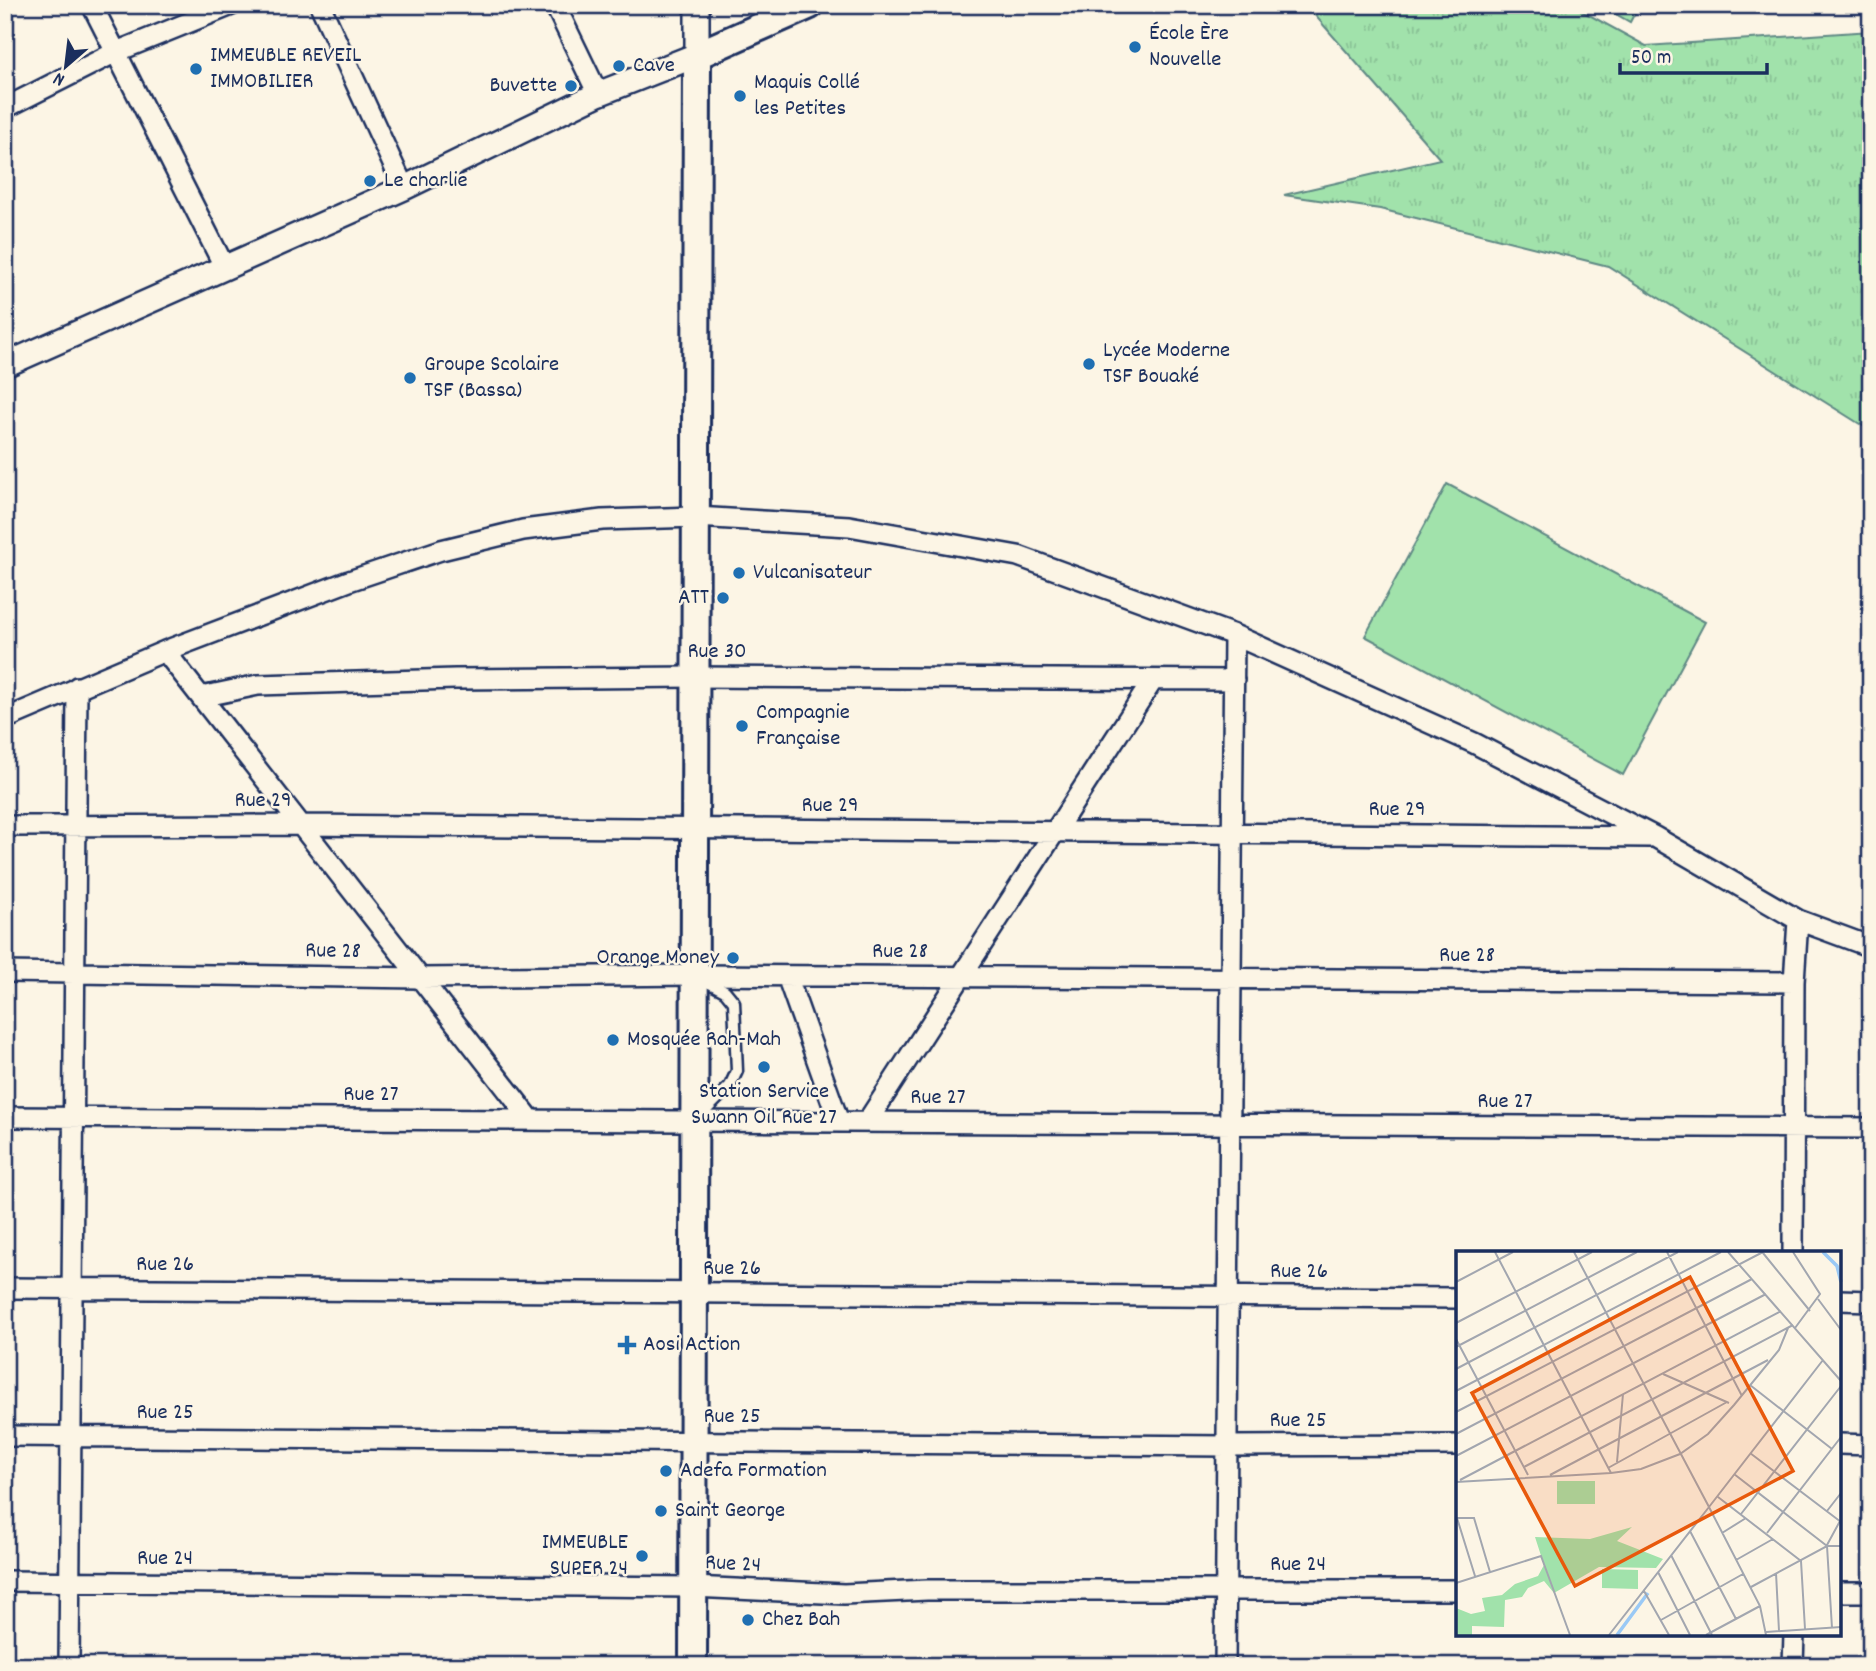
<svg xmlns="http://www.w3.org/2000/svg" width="1876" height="1671" font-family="Dekko,sans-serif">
<defs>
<pattern id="grass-tufts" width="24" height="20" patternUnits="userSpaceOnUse" patternTransform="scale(1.75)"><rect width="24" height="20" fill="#a1e2ab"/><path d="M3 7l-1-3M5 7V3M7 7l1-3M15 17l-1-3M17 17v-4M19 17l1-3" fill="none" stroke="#8ac296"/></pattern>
</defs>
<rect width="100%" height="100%" fill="#fcf5e5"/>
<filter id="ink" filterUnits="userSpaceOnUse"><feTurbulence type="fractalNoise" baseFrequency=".0143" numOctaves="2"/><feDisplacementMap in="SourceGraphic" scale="14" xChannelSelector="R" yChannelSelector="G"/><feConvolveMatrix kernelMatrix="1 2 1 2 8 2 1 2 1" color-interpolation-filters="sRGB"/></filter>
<g filter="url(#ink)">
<!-- grass -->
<path fill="url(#grass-tufts)" stroke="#5e8884" stroke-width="2" d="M1306,5H1571L1646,46L1871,31V431L1608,266L1380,209L1284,195L1440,159Z"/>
<!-- pitch -->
<path fill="#a1e2ab" stroke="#5e8884" stroke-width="2" d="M1600,5H1639L1630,22Z
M1447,484L1705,622L1623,775L1365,636Z"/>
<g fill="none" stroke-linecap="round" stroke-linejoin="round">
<!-- service casing -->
<g stroke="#1b2f5e" stroke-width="15">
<path id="service" d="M700,1116L730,1086L737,1071L734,1002L725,991L704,980"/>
</g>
<!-- minor casing -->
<g stroke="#1b2f5e" stroke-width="24">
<path id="minor" d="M92,5L225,268
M320,5L404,188
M555,5L598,94
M5,108L116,52L232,5
M165,651L531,1120
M201,697L258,685L455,679L695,677L1234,680
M5,719L165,651L349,581L441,550L523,530L602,520L696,517L849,526L1018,556L1234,635L1474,743L1655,837L1798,920L1871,947
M5,826L301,825L1650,837
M5,972L420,978L694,975L1794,982
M787,976L839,1122
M5,1117L1871,1128
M867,1122L1153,680
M1793,1253L1794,982L1798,920
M5,1288L1458,1298
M1839,1300L1871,1301
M5,1436L1227,1446L1458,1445
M1839,1444L1871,1445
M5,1581L693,1587L844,1594L927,1590H1458
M1839,1592H1871
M69,1666L77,687
M1225,1666L1234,635
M1793,1666L1794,1634"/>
</g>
<!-- tertiary casing -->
<g stroke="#1b2f5e" stroke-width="28">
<path id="tertiary" d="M5,365L404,188L598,94L697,55V5"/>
</g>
<!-- secondary casing -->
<g stroke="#1b2f5e" stroke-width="32">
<path id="secondary" d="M693,1666L697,55L810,5"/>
</g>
<!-- path -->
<path stroke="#1b2f5e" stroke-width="3.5" stroke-dasharray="7 5" stroke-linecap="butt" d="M1868,925L1871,900"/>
<!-- service -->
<use href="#service" stroke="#fcf5e5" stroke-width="10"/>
<!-- minor -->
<use href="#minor" stroke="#fcf5e5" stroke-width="19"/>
<!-- tertiary -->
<use href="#tertiary" stroke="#fcf5e5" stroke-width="23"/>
<!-- secondary -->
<use href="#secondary" stroke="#fcf5e5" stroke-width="26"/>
</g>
</g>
<!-- markers -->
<g fill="#1f6fb2" stroke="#fcf5e5" stroke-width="2.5">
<circle cx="1135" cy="47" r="7"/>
<circle cx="619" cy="66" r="7"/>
<circle cx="196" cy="69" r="7"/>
<circle cx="571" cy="86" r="7"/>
<circle cx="740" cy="96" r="7"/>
<circle cx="370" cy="181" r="7"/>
<circle cx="1089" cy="364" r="7"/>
<circle cx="410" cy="378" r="7"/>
<circle cx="739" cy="573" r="7"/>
<circle cx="723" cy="598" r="7"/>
<circle cx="742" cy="726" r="7"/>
<circle cx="733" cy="958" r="7"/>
<circle cx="613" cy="1040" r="7"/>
<circle cx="764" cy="1067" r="7"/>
<path d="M623.5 1334.5h7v7h7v7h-7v7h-7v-7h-7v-7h7z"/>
<circle cx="666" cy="1471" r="7"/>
<circle cx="661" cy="1511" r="7"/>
<circle cx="642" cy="1556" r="7"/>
<circle cx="748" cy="1620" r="7"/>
</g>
<g text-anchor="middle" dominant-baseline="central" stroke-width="5" stroke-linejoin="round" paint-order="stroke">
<!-- poi labels -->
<g font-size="23" fill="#1b2f5e" stroke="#fcf5e5" text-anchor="start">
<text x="1149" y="34">École Ère<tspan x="1149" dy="26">Nouvelle</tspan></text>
<text x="210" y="56">IMMEUBLE REVEIL<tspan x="210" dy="26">IMMOBILIER</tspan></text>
<text x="633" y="66">Cave</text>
<text x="754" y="83">Maquis Collé<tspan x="754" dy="26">les Petites</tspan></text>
<text x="557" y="86" text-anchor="end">Buvette</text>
<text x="384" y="181">Le charlie</text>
<text x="1103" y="351">Lycée Moderne<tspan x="1103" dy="26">TSF Bouaké</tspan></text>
<text x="424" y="365">Groupe Scolaire<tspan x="424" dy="26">TSF (Bassa)</tspan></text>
<text x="753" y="573">Vulcanisateur</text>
<text x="709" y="598" text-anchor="end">ATT</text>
<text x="756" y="713">Compagnie<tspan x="756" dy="26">Française</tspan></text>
<text x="719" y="958" text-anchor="end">Orange Money</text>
<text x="627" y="1040">Mosquée Rah-Mah</text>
<text x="764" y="1092" text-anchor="middle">Station Service<tspan x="764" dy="26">Swann Oil Rue 27</tspan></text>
<text x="643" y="1345">Aosi Action</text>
<text x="680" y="1471">Adefa Formation</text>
<text x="675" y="1511">Saint George</text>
<text x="628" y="1543" text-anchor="end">IMMEUBLE<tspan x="628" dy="26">SUPER 24</tspan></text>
<text x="762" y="1620">Chez Bah</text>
</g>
<!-- street labels -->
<g font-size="23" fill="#1b2f5e" stroke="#fcf5e5">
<text x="717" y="652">Rue 30</text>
<text x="263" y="801">Rue 29</text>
<text x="830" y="806">Rue 29</text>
<text x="1397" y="810">Rue 29</text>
<text transform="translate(333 952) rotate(1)">Rue 28</text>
<text x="900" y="952">Rue 28</text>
<text x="1467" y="956">Rue 28</text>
<text x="371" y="1095">Rue 27</text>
<text x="938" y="1098">Rue 27</text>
<text x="1505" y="1102">Rue 27</text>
<text x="165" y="1265">Rue 26</text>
<text x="732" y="1269">Rue 26</text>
<text x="1299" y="1272">Rue 26</text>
<text x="165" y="1413">Rue 25</text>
<text x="732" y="1417">Rue 25</text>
<text x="1298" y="1421">Rue 25</text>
<text x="165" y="1559">Rue 24</text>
<text transform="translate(733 1565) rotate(3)">Rue 24</text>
<text x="1298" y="1565">Rue 24</text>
</g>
</g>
<!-- overview -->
<g transform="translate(1456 1251)">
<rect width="385" height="385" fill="#fcf5e5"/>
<path d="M176,276L161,290L207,308L200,317L143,316L98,342L88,330L72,337L66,346L49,349L48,376L16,375V384H0V357L15,363L29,360L26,347L46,344L59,333L82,325L88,314L79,286L134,288Z" fill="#a1e2ab"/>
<path d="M101,230H139V253H101ZM146,318L182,319V338L146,337Z" fill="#a1e2ab"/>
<path fill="none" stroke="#9ac9f5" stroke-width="3.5" d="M367,1L381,15L385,31M161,384L192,342"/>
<path fill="none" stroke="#a2a6af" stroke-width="2" d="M39,1L155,222M118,1L253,256L153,384M211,1L286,145M272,1L385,130M337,1L364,43L339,77M307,2L354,60M0,31L57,1M362,48L385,79M0,72L136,1M0,88L72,224M0,96L181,1M0,118L222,1M207,123L273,152M294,134L376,198M0,140L265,1M0,161L307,1M0,183L296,28M294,202L385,271M0,205L310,43M161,211L167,143M68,216L337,74M152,217L271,151M278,223L371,295L376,377M94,224L312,109M4,229L325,60M0,231L155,222L185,218L224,203L252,183L278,154L323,99L332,77M262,246L345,310L349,378M371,260L385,242M285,263L385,135M0,267H18L34,321M1,267L19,325M234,280L280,368M266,282L290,267M311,282L385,186M371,294L384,270M215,304L256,384M280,309L317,288M202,321L234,384M320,322L323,380M0,332L85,305L114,384M295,336L371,295H385M188,340L213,384M205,369L287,323M310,381L385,376M250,384L304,355M310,384L304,355L253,256L367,109"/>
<path fill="#e8590c" fill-opacity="0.15" stroke="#e8590c" stroke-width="3.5" d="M234,26L337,220L119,335L16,142Z"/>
<rect width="385" height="385" fill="none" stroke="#1b2f5e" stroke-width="3.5"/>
</g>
<!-- margin -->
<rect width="1876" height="1671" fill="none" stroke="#fcf5e5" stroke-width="28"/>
<rect x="14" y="14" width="1848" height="1643" fill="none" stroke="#1b2f5e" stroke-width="2.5" filter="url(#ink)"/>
<!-- north arrow -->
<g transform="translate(66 66) rotate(208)" stroke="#fcf5e5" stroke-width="5" paint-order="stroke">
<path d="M0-5L12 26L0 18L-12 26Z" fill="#1b2f5e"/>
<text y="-10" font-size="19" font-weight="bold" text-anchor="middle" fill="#1b2f5e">N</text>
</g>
<!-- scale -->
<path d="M1620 63v10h147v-10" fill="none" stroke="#1b2f5e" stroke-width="3.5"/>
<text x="1631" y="63" font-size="21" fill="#1b2f5e" stroke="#fcf5e5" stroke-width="5" paint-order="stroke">50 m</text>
</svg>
